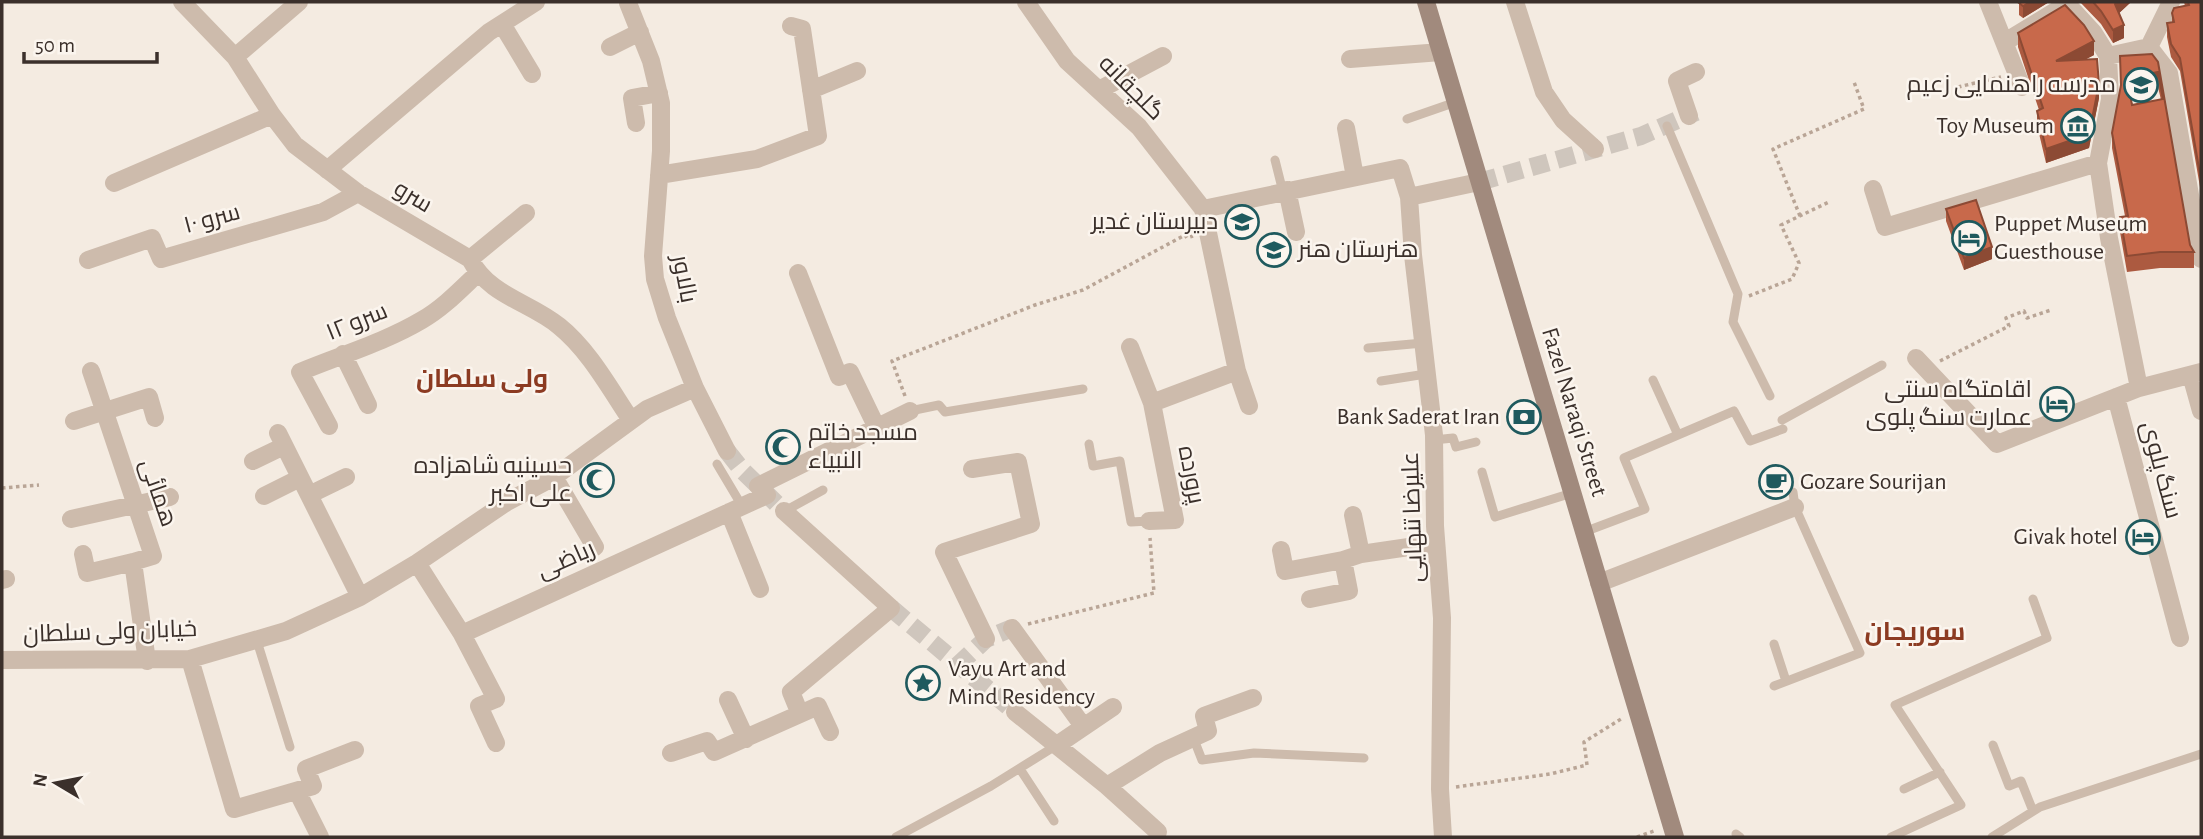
<svg xmlns="http://www.w3.org/2000/svg" width="2203" height="839" font-family="'Alegreya Sans',Cairo,sans-serif">
<rect width="100%" height="100%" fill="#f4ebe1"/>
<g fill="none" stroke-linecap="round" stroke-linejoin="round">
<!-- street-tunnel -->
<path stroke="#cfc6bd" stroke-width="18" stroke-dasharray="18 9" stroke-linecap="butt" d="M1479,182L1641,136L1696,112
M727,451L742,470L784,511
M891,608L1015,712
M957,666L986,639L1012,628"/>
<!-- path -->
<path stroke="#b9a596" stroke-width="3.5" stroke-dasharray="3.5 3.5" stroke-linecap="butt" d="M1958,87L2001,77
M1800,216L1773,149L1864,109L1854,82
M1749,296L1792,279L1799,263L1781,225L1829,202
M1940,361L2009,326L2006,318L2024,311L2027,318L2051,310
M905,396L892,361L1035,305L1083,290L1185,235L1187,238L1193,236
M2,488L39,485
M1028,624L1154,593L1150,538
M1456,787L1550,774L1587,765L1584,742L1621,719
M1637,837L1654,831"/>
<!-- lane -->
<path stroke="#cdbbac" stroke-width="9" d="M1407,119L1456,102
M1667,126L1738,294L1733,322L1770,396
M1275,160L1283,192
M1368,348L1423,343
M1653,380L1678,435
M1381,381L1426,374
M910,411L939,405L945,412L1083,389
M1782,420L1882,365
M1434,440L1453,438L1456,447L1476,442
M1089,444L1093,466L1120,461L1131,522L1149,521
M717,464L742,506
M1482,472L1495,517L1572,493
M785,511L823,490
M1584,532L1645,509L1624,458L1734,411L1750,441L1783,429
M257,641L290,747
M1774,644L1786,681
M1774,686L1860,653L1795,507L1793,492
M1193,737L1202,760L1254,753L1364,758
M1993,745L2009,786L2021,781L2033,811
M1020,769L1054,821
M1904,789L1940,772
M1736,834L1740,837
M896,837L991,786L1057,745
M1891,837L1961,805L1895,705L2047,638L2033,599
M1992,837L2040,807L2201,754"/>
<!-- street -->
<path stroke="#cdbbac" stroke-width="18" d="M182,2L235,57L272,115L295,145L358,193L470,259C489,296 530,302 559,326C589,350 610,389 631,420
M1026,2L1067,61L1139,127L1203,209L1237,371L1249,406
M1515,2L1544,92L1563,120L1595,149
M1988,2L2022,87
M2171,2L2149,47L2169,73L2201,259
M628,3L651,61L661,103V151L653,256L655,279L667,318L695,388L727,451
M502,24L532,74
M2005,42L2067,4L2093,32L2108,56L2149,47
M610,47L640,32
M2108,56L2110,99L2098,163L2109,238L2139,388
M235,57L299,2
M1350,59L1441,52
M811,90L857,71
M1099,90L1163,56
M1689,116L1677,81L1696,72
M636,123L632,98L659,93
M1346,128L1355,177
M327,170L489,32L536,2
M659,175L757,159L818,136L802,29L791,26
M114,183L272,115
M1873,189L1885,227L2098,163
M1287,190L1296,232
M1409,197L1479,182
M1203,209L1400,168L1409,197L1413,255L1434,435L1435,526L1442,618L1440,789L1443,837
M470,259L526,213
M88,260L152,238L161,259L323,212L358,193
M798,273L839,377L850,372L877,428
M1130,347L1152,403L1175,520L1149,521
M343,354L368,405
M1916,358L1997,444L2139,388L2201,372
M91,371L153,556L133,562L147,661
M2191,375L2201,411
M2116,397L2180,638
M1152,403L1237,371
M74,421L149,397L155,418
M329,426L300,372C341,355 385,342 422,320C443,308 460,290 477,274
M278,433L360,597
M253,461L284,446
M972,469L1018,462L1031,524L944,552L986,639
M554,477L595,547
M758,486L910,411
M309,495L346,477
M264,496L300,478
M784,511L891,608L791,692L800,714L818,706L830,732
M729,512L760,589
M1353,515L1361,554
M71,519L170,497
M1281,550L1285,571L1343,560
M83,554L87,573L133,562
M417,563L462,634L767,495
M2,580L6,579
M1599,583L1795,507
M1310,599L1349,591L1343,560L1361,554L1436,543
M1012,628L1083,726
M462,634L496,699L479,706L496,743
M190,659L234,809L313,786L306,769L355,750
M2,660L190,659L286,631L360,597L417,563L507,502L554,477L647,409L695,388
M728,700L746,739
M1015,712L1107,786L1158,832
M1057,745L1113,707
M671,753L707,741L714,752L800,714
M1107,786L1160,753L1208,731L1204,716L1253,698
M297,791L320,837"/>
<!-- secondary -->
<path stroke="#a18a7d" stroke-width="18" d="M1426,2L1675,837"/>
</g>
<!-- wall -->
<path fill="#ac5a40" fill-rule="evenodd" d="M2018,2H2049L2023,18L2019,15V3Z
M2080,2H2131L2119,13L2124,38L2113,43L2101,24Z
M2184,2H2201V193L2180,71L2171,57L2167,37V23L2172,22V13L2185,6Z
M2018,33L2094,55L2086,59L2099,98L2089,148L2046,163L2037,125V111L2039,110L2018,47Z
M2120,56L2158,62L2190,245L2194,252V268H2160L2127,272L2120,232V217L2125,216L2112,148V133L2121,88ZM2158,87L2161,100L2132,105L2130,93Z
M1946,209L1992,259L1964,270L1946,221Z"/>
<!-- shaded-wall -->
<path fill="#8c4a34" d="M2030,2H2049L2023,18V6Z
M2118,2H2131L2115,17V4Z
M2124,25V38L2113,43V30Z
M2094,41V55L2056,75V61Z
M2158,72V87L2127,94V78Z
M2099,84V98L2089,148L2046,163V149Z
M1992,247V259L1964,270V258Z"/>
<!-- building -->
<path fill="#c8694b" stroke="#8c4a34" stroke-width="2" fill-rule="evenodd" d="M2020,2H2030L2023,6L2019,3Z
M2093,2H2118L2115,4L2124,25L2113,30L2101,11Z
M2188,2H2201V180L2180,58L2171,44L2167,23L2174,22L2172,13L2174,8L2189,5Z
M2065,5L2084,25L2094,41L2056,61L2097,59L2099,84L2089,134L2046,149L2037,111L2043,108L2018,33Z
M2152,54L2158,62L2190,245L2194,252H2160L2127,256L2120,217L2128,216L2112,133L2121,85L2120,56ZM2158,72L2163,99L2132,105L2127,78Z
M1976,200L1992,247L1964,258L1946,209Z"/>
<!-- icons -->
<defs>
<g id="school-ring" transform="scale(1.75)"><circle r="9.5" fill="#fbf5ee" stroke="#1f5a5e" stroke-width="1.5"/><path d="M0-5L7-2L0 1L-7-2ZM-4 1L0 2.5L4 1V4Q0 6-4 4Z" fill="#1f5a5e"/></g>
<g id="museum-ring" transform="scale(1.75)"><circle r="9.5" fill="#fbf5ee" stroke="#1f5a5e" stroke-width="1.5"/><path d="M0-6L6-3V-2H-6V-3ZM-5-1h2V3h-2ZM-1-1h2V3h-2ZM3-1h2V3H3ZM-6 4H6V6H-6Z" fill="#1f5a5e"/></g>
<g id="hotel-ring" transform="scale(1.75)"><circle r="9.5" fill="#fbf5ee" stroke="#1f5a5e" stroke-width="1.5"/><path d="M-6-4.5h1.5V1H6V5H4.5V3h-9V5H-6ZM-4 0a1.8 1.8 0 1 1 3.6 0ZM.5 0V-2.5h3Q6-2.5 6 0Z" fill="#1f5a5e"/></g>
<g id="bank-ring" transform="scale(1.75)"><circle r="9.5" fill="#fbf5ee" stroke="#1f5a5e" stroke-width="1.5"/><path d="M-6-4H6V4H-6ZM0-2.3a2.3 2.3 0 1 0 0 4.6a2.3 2.3 0 1 0 0-4.6Z" fill="#1f5a5e"/></g>
<g id="mosque-ring" transform="scale(1.75)"><circle r="9.5" fill="#fbf5ee" stroke="#1f5a5e" stroke-width="1.5"/><path d="M3.5-4.9A6 6 0 1 0 3.5 4.9A5 5 0 1 1 3.5-4.9Z" fill="#1f5a5e"/></g>
<g id="cafe-ring" transform="scale(1.75)"><circle r="9.5" fill="#fbf5ee" stroke="#1f5a5e" stroke-width="1.5"/><path d="M-5.5-4.5H6V0H3Q3 3.5 0 3.5H-2.5Q-5.5 3.5-5.5 0ZM3-3.2v2h1.7v-2ZM-6 4.5H4V6H-6Z" fill="#1f5a5e"/></g>
<g id="sight-ring" transform="scale(1.75)"><circle r="9.5" fill="#fbf5ee" stroke="#1f5a5e" stroke-width="1.5"/><path d="M0-6L1.8-2.2L6-1.7L2.9 1.2L3.7 5.4L0 3.3L-3.7 5.4L-2.9 1.2L-6-1.7L-1.8-2.2Z" fill="#1f5a5e"/></g>
</defs>
<g fill-rule="evenodd">
<use href="#school-ring" x="2141" y="85"/>
<use href="#museum-ring" x="2078" y="126"/>
<use href="#school-ring" x="1242" y="222"/>
<use href="#hotel-ring" x="1969" y="238"/>
<use href="#school-ring" x="1274" y="250"/>
<use href="#hotel-ring" x="2057" y="404"/>
<use href="#bank-ring" x="1524" y="417"/>
<use href="#mosque-ring" x="783" y="447"/>
<use href="#mosque-ring" x="597" y="480"/>
<use href="#cafe-ring" x="1776" y="482"/>
<use href="#hotel-ring" x="2143" y="537"/>
<use href="#sight-ring" x="923" y="683"/>
</g>
<g text-anchor="middle" dominant-baseline="central" stroke-width="5" stroke-linejoin="round" paint-order="stroke">
<!-- poi labels -->
<g font-size="24" fill="#3b302b" stroke="#fbf5ee" text-anchor="end">
<text x="2116" y="85">مدرسه راهنمایی زعیم</text>
<text x="2054" y="126">Toy Museum</text>
<text x="1218" y="222">دبیرستان غدیر</text>
<text x="1994" y="224" text-anchor="start">Puppet Museum<tspan x="1994" dy="28">Guesthouse</tspan></text>
<text x="1298" y="250" text-anchor="start">هنرستان هنر</text>
<text x="2032" y="390">اقامتگاه سنتی<tspan x="2032" dy="28">عمارت سنگ پلوی</tspan></text>
<text x="1500" y="417">Bank Saderat Iran</text>
<text x="808" y="433" text-anchor="start">مسجد خاتم<tspan x="808" dy="28">النبیاء</tspan></text>
<text x="572" y="466">حسینیه شاهزاده<tspan x="572" dy="28">علی اکبر</tspan></text>
<text x="1800" y="482" text-anchor="start">Gozare Sourijan</text>
<text x="2118" y="537">Givak hotel</text>
<text x="948" y="669" text-anchor="start">Vayu Art and<tspan x="948" dy="28">Mind Residency</tspan></text>
</g>
<!-- street labels -->
<g font-size="24" fill="#3b302b" stroke="#fbf5ee">
<text transform="translate(1131 88) rotate(45)">گلچقانه</text>
<text transform="translate(413 197) rotate(31)">سرو</text>
<text transform="translate(212 219) rotate(-15)">سرو ۱۰</text>
<text transform="translate(684 279) rotate(79)">بالاور</text>
<text transform="translate(357 322) rotate(-22)">سرو ۱۲</text>
<text transform="translate(1574 412) rotate(73)">Fazel Naraqi Street</text>
<text transform="translate(2161 470) rotate(75)">سنگ پلوی</text>
<text transform="translate(1191 475) rotate(79)">پرورده</text>
<text transform="translate(158 493) rotate(71)">همائی</text>
<text transform="translate(1413 517) rotate(-92)">علیرضا تنهایی</text>
<text transform="translate(566 560) rotate(-24)">ریاضی</text>
<text transform="translate(110 632) rotate(-2)">خیابان ولی سلطان</text>
</g>
<!-- neighbourhood labels -->
<g font-size="26" font-weight="bold" fill="#8c3b22" stroke="#fbf5ee">
<text x="482" y="379">ولی سلطان</text>
<text x="1915" y="632">سوریجان</text>
</g>
</g>
<!-- border -->
<rect width="2203" height="839" fill="none" stroke="#3b302b" stroke-width="7"/>
<!-- north arrow -->
<g transform="translate(56 783) rotate(280)" stroke="#fbf5ee" stroke-width="5" paint-order="stroke">
<path d="M0-5L12 26L0 18L-12 26Z" fill="#3b302b"/>
<text y="-10" font-size="19" font-weight="bold" text-anchor="middle" fill="#3b302b">N</text>
</g>
<!-- scale -->
<path d="M24 52v10h133v-10" fill="none" stroke="#3b302b" stroke-width="3.5"/>
<text x="35" y="52" font-size="21" fill="#3b302b" stroke="#fbf5ee" stroke-width="5" paint-order="stroke">50 m</text>
</svg>
